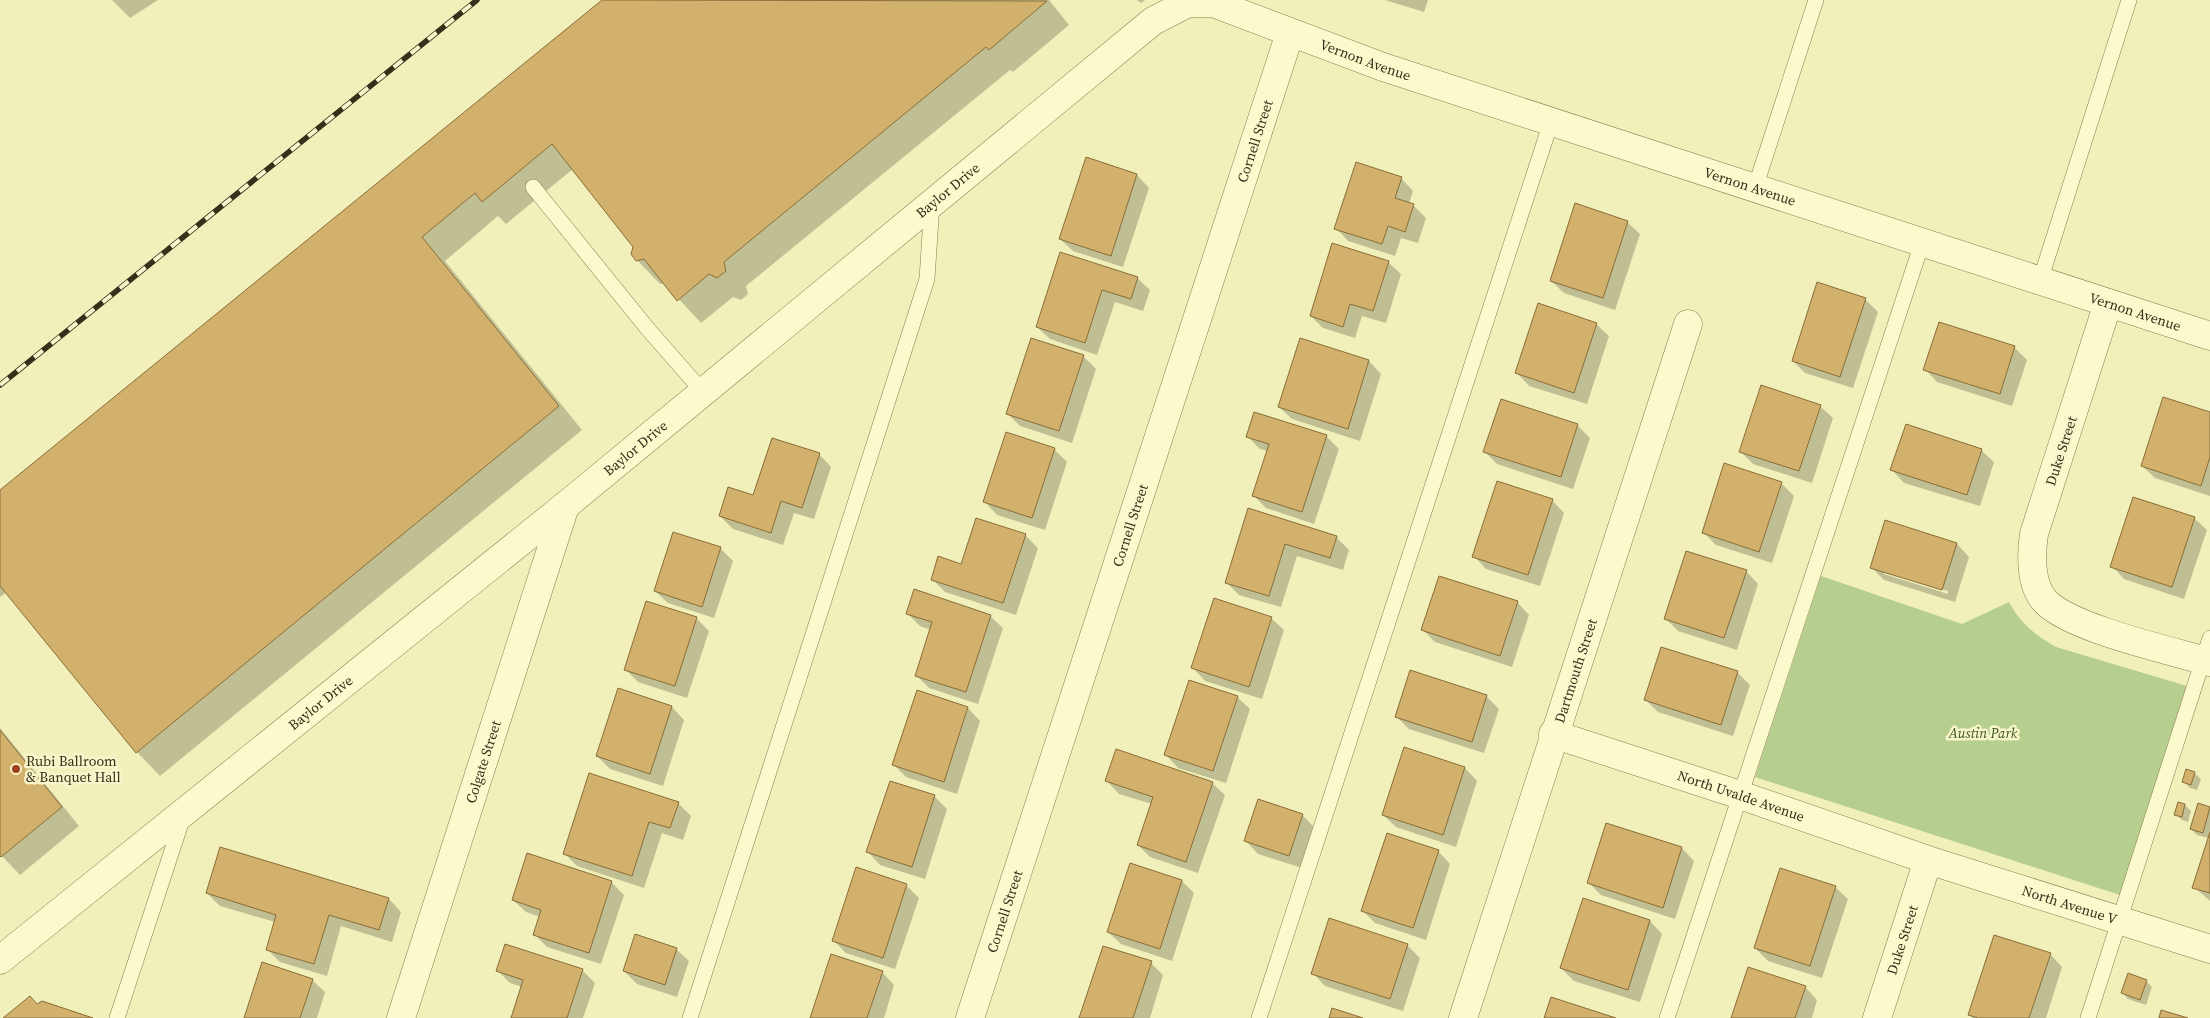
<svg xmlns="http://www.w3.org/2000/svg" width="2210" height="1018" font-family="'Source Serif 4',serif">
<rect width="100%" height="100%" fill="#f1efba"/>
<!-- green -->
<path fill="#b7cf8e" d="M1821,576L1962,624L2009,602C2020,623 2036,636 2056,647L2187,686L2120,895L1755,777Z"/>
<!-- shadow -->
<path fill="#0003" fill-rule="evenodd" d="M112,0H158L130,18Z
M604,0H1049L1069,25L1013,72L1010,70L746,286L748,294L741,300L733,297L701,323L664,283L660,284L637,260L635,247L573,169L506,224L498,216L445,261L582,430L160,776L137,752L7,592L0,597V492Z
M1137,0H1145L1141,3Z
M1385,0H1428L1424,12Z
M1137,175L1149,188L1123,267L1073,251L1060,239Z
M1401,178L1413,191L1409,204L1413,205L1426,218L1418,243L1401,238L1395,256L1348,241L1336,228Z
M1627,222L1640,234L1615,310L1564,293L1551,281Z
M1061,253L1137,278L1150,290L1143,311L1115,302L1097,355L1050,339L1037,327Z
M1388,262L1401,274L1386,323L1362,316L1355,338L1323,328L1311,316Z
M1865,299L1878,312L1853,388L1805,373L1793,361Z
M1940,323L2015,348L2027,360L2012,406L1937,382L1925,369Z
M1596,324L1609,336L1587,404L1529,386L1517,373Z
M1301,339L1369,361L1381,374L1360,441L1292,419L1279,407Z
M1083,356L1096,369L1072,443L1020,426L1008,414Z
M1820,406L1833,418L1812,483L1753,464L1740,451Z
M2210,414V496L2155,478L2142,466Z
M1577,425L1590,438L1573,489L1497,464L1485,452Z
M1247,436H1326L1339,449L1314,524L1266,508L1253,495L1268,451L1260,449Z
M1054,449L1067,462L1045,530L997,515L985,502Z
M1981,450L1994,462L1980,506L1904,483L1892,470Z
M819,454L831,467L814,519L794,513L783,545L733,529L720,516Z
M1781,483L1794,496L1772,563L1716,545L1703,532Z
M1552,500L1564,513L1540,586L1486,569L1474,556Z
M1248,510L1336,537L1349,550L1343,570L1297,556L1281,607L1239,595L1226,582Z
M2194,518L2207,530L2184,599L2124,579L2112,566Z
M1885,521L1957,544L1969,557L1955,602L1884,580L1871,567ZM1884,571L1948,591V594L1884,574Z
M1025,535L1038,548L1016,615L945,592L932,579Z
M720,548L733,561L714,618L668,603L655,591Z
M1746,571L1758,584L1737,650L1678,631L1665,618Z
M1517,602L1529,615L1512,667L1435,642L1423,630Z
M908,614L990,616L1003,628L978,704L929,688L916,675L931,630L920,626Z
M696,618L709,631L687,698L638,682L625,669Z
M1271,618L1284,630L1262,699L1205,681L1193,668Z
M1737,672L1750,685L1733,736L1658,712L1646,700Z
M619,690L672,707L684,720L663,786L610,769L597,756Z
M918,692L968,708L980,721L957,794L906,777L894,765Z
M1486,696L1499,709L1484,753L1409,729L1396,716Z
M1237,697L1250,709L1226,783L1178,768L1166,755Z
M0,728L79,826L20,875L0,854Z
M1405,749L1465,768L1477,781L1456,847L1396,827L1383,815Z
M2194,773L2201,779L2197,790L2190,788L2184,782Z
M1107,781L1212,783L1225,795L1198,873L1150,857L1138,845L1152,804L1119,794Z
M891,782L935,797L947,809L925,879L880,865L868,852Z
M678,803L691,816L683,840L662,833L644,888L577,866L564,853Z
M2178,803L2185,805L2191,811L2188,822L2182,820L2175,814Z
M2199,805L2210,808V901L2194,887L2209,838L2197,835L2191,829Z
M1302,815L1315,828L1302,868L1258,854L1246,841Z
M1682,848L1694,861L1675,919L1601,895L1588,882Z
M1438,851L1450,864L1426,940L1375,923L1363,911Z
M1130,864L1182,881L1194,893L1172,961L1121,944L1108,932Z
M611,882L624,895L601,964L547,947L534,934L540,917L526,912L513,900Z
M906,885L919,898L895,969L846,953L834,941Z
M1835,887L1848,899L1822,978L1768,961L1755,948Z
M207,893L389,899L401,912L392,942L341,926L327,976L280,962L267,949L275,922L220,906Z
M1584,900L1650,921L1662,934L1640,1002L1574,981L1561,968Z
M1407,945L1420,958L1403,1011L1325,986L1313,973Z
M676,949L689,961L677,997L637,984L624,971Z
M2050,954L2062,967L2046,1018H1973L1969,1014Z
M1151,963L1163,975L1150,1018H1080Z
M582,970L595,983L583,1018H512L522,987L510,983L498,971Z
M882,972L894,985L884,1018H811Z
M312,980L325,992L317,1018H246Z
M2146,981L2152,987L2146,1005L2128,999L2122,992Z
M1805,987L1817,1000L1812,1018H1733Z"/>
<!-- building -->
<path fill="#d2b16d" stroke="#896d37" d="M602,0L1047,1L989,50L986,47L724,262L726,271L717,278L709,274L677,301L644,259L636,261L631,254L633,247L552,144L482,202L475,193L422,237L559,406L136,753L0,586V490Z
M1086,157L1137,174L1111,256L1059,239Z
M1356,162L1402,177L1395,198L1414,204L1405,232L1388,226L1382,244L1334,229Z
M1575,203L1628,221L1603,298L1550,281Z
M1332,243L1389,261L1373,311L1350,304L1343,327L1310,316Z
M1060,252L1138,277L1131,299L1102,290L1085,343L1036,327Z
M1817,282L1866,298L1840,377L1792,361Z
M1538,303L1597,323L1574,393L1515,373Z
M1939,322L2015,346L2000,394L1923,370Z
M1031,338L1084,355L1059,431L1006,414Z
M1300,338L1369,360L1348,429L1278,407Z
M1761,385L1821,405L1799,471L1739,452Z
M2163,397L2210,412V457L2201,486L2141,466Z
M1501,399L1578,424L1561,477L1483,452Z
M1254,412L1327,435L1302,512L1252,496L1269,444L1246,437Z
M1906,424L1982,449L1967,495L1890,470Z
M1006,432L1055,448L1032,518L983,502Z
M772,438L820,453L802,508L781,501L771,533L719,516L728,487L753,495Z
M1724,463L1782,482L1759,552L1702,533Z
M1497,481L1553,499L1528,575L1472,557Z
M2133,497L2195,517L2172,587L2110,567Z
M1248,508L1337,536L1330,558L1285,544L1269,596L1225,583Z
M976,518L1026,534L1003,603L931,580L938,556L961,564Z
M1885,520L1957,543L1942,590L1870,568Z
M673,532L721,547L702,607L654,591Z
M1686,551L1747,570L1724,638L1664,619Z
M1439,576L1518,601L1500,656L1421,630Z
M914,589L991,615L966,692L915,676L932,622L906,614Z
M1214,598L1272,617L1249,687L1191,668Z
M646,601L697,617L675,686L624,670Z
M1661,647L1738,671L1721,725L1644,700Z
M1410,670L1487,695L1472,742L1395,717Z
M1189,680L1238,696L1213,771L1164,755Z
M618,688L672,706L650,774L596,756Z
M917,690L968,707L944,782L892,765Z
M0,730L62,807L1,857L0,856Z
M1404,747L1465,767L1443,835L1382,815Z
M1116,749L1213,782L1186,862L1137,845L1153,797L1105,781Z
M2186,769L2195,772L2191,785L2182,782Z
M589,773L679,802L670,828L649,822L632,876L563,854Z
M890,781L935,795L912,867L866,852Z
M1258,799L1303,814L1289,856L1244,841Z
M2178,802L2185,804L2182,817L2174,815Z
M2198,803L2210,807L2203,833L2190,829Z
M1606,823L1682,847L1663,908L1587,883Z
M2210,832V893L2192,888Z
M1387,833L1439,850L1413,928L1361,911Z
M220,847L389,898L379,930L329,915L314,964L266,950L276,915L206,893Z
M527,853L612,881L589,953L533,935L541,910L512,900Z
M1130,863L1182,880L1160,949L1107,932Z
M856,867L907,884L883,958L832,941Z
M1780,868L1836,886L1810,966L1754,948Z
M1583,898L1650,920L1628,990L1560,968Z
M1329,918L1408,944L1390,999L1311,974Z
M635,934L677,948L665,985L623,971Z
M1994,935L2051,953L2029,1018H1978L1968,1015Z
M505,944L583,969L567,1018H511L523,980L496,971Z
M1103,946L1152,961L1133,1018H1079Z
M831,954L883,971L867,1018H810Z
M262,962L313,979L300,1018H244Z
M1748,967L1806,986L1795,1018H1731Z
M2128,973L2147,980L2140,1000L2121,993Z
M30,996L37,1004L42,1001L93,1018H3Z
M1551,997L1616,1018H1544Z
M1332,1008L1363,1018H1329Z
M2161,1010L2188,1018H2159Z"/>
<g fill="none" stroke-linecap="round" stroke-linejoin="round">
<!-- lane casing -->
<g stroke="#897d53" stroke-width="16">
<path id="lane" d="M533,187L647,328L703,392
M1755,188L1816,0
M2040,281L2129,0
M117,1018L183,817
M690,1018L927,279L932,203
M1259,1018L1551,122
M1667,1018L1922,243
M2088,1018L2210,638"/>
</g>
<!-- street casing -->
<g stroke="#897d53" stroke-width="29">
<g id="street">
<path d="M2108,303L2034,534C2031,554 2030,585 2045,601C2069,628 2172,651 2210,662"/>
<path id="s1" d="M1553,734L1740,795L1928,860L2210,949"/>
<path id="s2" d="M0,960L565,506L1153,21L1188,3H1213L1383,67L2210,336"/>
<path id="s3" d="M401,1018L565,506"/>
<path id="s4" d="M970,1018L1290,33"/>
<path id="s5" d="M1463,1018L1688,324"/>
<path id="s6" d="M1877,1018L1928,860"/>
</g>
</g>
<!-- lane -->
<use href="#lane" stroke="#fbfacd" stroke-width="15"/>
<!-- street -->
<use href="#street" stroke="#fbfacd" stroke-width="28"/>
<!-- rail casing -->
<g stroke="#362f1a" stroke-width="5.5">
<path id="rail" d="M0,385L477,0"/>
</g>
<!-- rail -->
<use href="#rail" stroke="#f8f6ca" stroke-width="4" stroke-dasharray="11" stroke-linecap="butt"/>
</g>
<!-- markers -->
<circle fill="#9c3e1f" stroke="#f8f6ca" stroke-width="2" cx="16" cy="769" r="5"/>
<g text-anchor="middle" dominant-baseline="central" stroke-width="5" stroke-linejoin="round" paint-order="stroke">
<!-- street labels -->
<g font-size="14" fill="#362f1a" stroke="#f8f6ca">
<text stroke="none"><textPath href="#s2" startOffset="1714">Vernon Avenue</textPath></text>
<text stroke="none"><textPath href="#s4" startOffset="922">Cornell Street</textPath></text>
<text stroke="none"><textPath href="#s2" startOffset="2119">Vernon Avenue</textPath></text>
<text stroke="none"><textPath href="#s2" startOffset="1221">Baylor Drive</textPath></text>
<text stroke="none"><textPath href="#s2" startOffset="2524">Vernon Avenue</textPath></text>
<text stroke="none"><textPath href="#s2" startOffset="816">Baylor Drive</textPath></text>
<text transform="translate(2061 451) rotate(-72)">Duke Street</text>
<text stroke="none"><textPath href="#s4" startOffset="518">Cornell Street</textPath></text>
<text stroke="none"><textPath href="#s5" startOffset="365">Dartmouth Street</textPath></text>
<text stroke="none"><textPath href="#s2" startOffset="411">Baylor Drive</textPath></text>
<text stroke="none"><textPath href="#s3" startOffset="269">Colgate Street</textPath></text>
<text stroke="none"><textPath href="#s1" startOffset="198">North Uvalde Avenue</textPath></text>
<text stroke="none"><textPath href="#s1" startOffset="544">North Avenue V</textPath></text>
<text stroke="none"><textPath href="#s4" startOffset="112">Cornell Street</textPath></text>
<text stroke="none"><textPath href="#s6" startOffset="82">Duke Street</textPath></text>
</g>
<!-- park labels -->
<g font-size="14" font-style="italic" fill="#39541f" stroke="#f8f6ca">
<text x="1983" y="733">Austin Park</text>
</g>
<!-- poi labels -->
<g font-size="14" fill="#362f1a" stroke="#f8f6ca" text-anchor="start">
<text x="26" y="761">Rubi Ballroom<tspan x="26" dy="16">&amp; Banquet Hall</tspan></text>
</g>
</g>
</svg>
